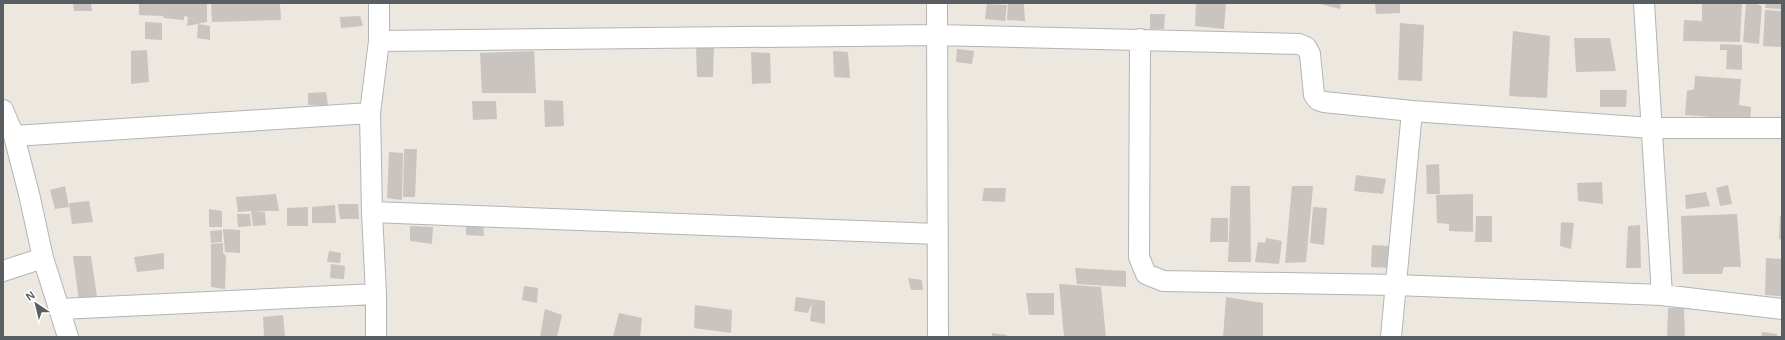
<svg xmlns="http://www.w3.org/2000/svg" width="1785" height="340" font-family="Arial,sans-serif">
<rect width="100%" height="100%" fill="#ece7df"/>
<!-- building -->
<path fill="#c9c4bf" d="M73,3H91L92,11H74Z
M139,3H207V22L187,26L188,17L184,16V20L164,18L163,16L139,15Z
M211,3H280L281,20L212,22Z
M1196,3H1226L1224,29L1195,26Z
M1317,3H1341L1340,9Z
M1375,3H1400V13L1376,14Z
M1702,3H1742L1740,42L1683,41L1684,20L1702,21Z
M1746,3H1754L1762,6L1759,44L1743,42Z
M1766,3H1782V9L1765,8Z
M987,4L1007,5L1005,21L985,19Z
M1008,4H1024L1025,21L1007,20Z
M1765,10L1782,11V47L1763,46Z
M1150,14H1165L1164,29H1150Z
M360,16L363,26L341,28L340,17Z
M145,22L162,23V40L145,39Z
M1400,23L1424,25L1422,81L1398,80Z
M198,24L210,26V40L197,38Z
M1513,31L1550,36L1547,98L1509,96Z
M1574,38H1610L1616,71L1576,72Z
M1720,44L1742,45V70L1726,69L1727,50H1720Z
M696,46L714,48L713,77H697Z
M957,49L974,51L972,64L956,62Z
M147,50L149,82L131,84V51Z
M534,51L536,93H482L480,53Z
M833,51L848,52L850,78L834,77Z
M751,52L770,53L771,83L752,84Z
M1695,76L1741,79L1739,105L1751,107L1750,123L1738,119L1685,115L1687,91L1694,89Z
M1600,90H1627L1626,107H1600Z
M326,92L328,105H308V93Z
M544,100L563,101L564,126L545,127Z
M472,101H496L497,119L473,120Z
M404,149H417L415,197H403Z
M389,152L403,153L402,200L387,198Z
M1439,164L1440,194H1427L1426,165Z
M1356,175L1386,179L1383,194L1354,191Z
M1602,182L1603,204L1578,201L1577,183Z
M1728,185L1732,204L1720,206L1716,188Z
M65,186L69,207L55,209L50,190Z
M1231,186H1250L1251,262H1228Z
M1292,186H1313L1306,262L1285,263Z
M984,188H1006L1005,202L982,201Z
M1706,192L1710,206L1686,209L1685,195Z
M276,194L279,211H254L265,212L266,225L253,226L251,211L238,212L236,197Z
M1473,194V232L1449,231V224L1437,223L1436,195Z
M89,201L93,222L72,224L69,203Z
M338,204H358L359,219H340Z
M335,205L336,223H312V207Z
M308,207V226H287V208Z
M1313,207L1327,208L1324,245L1310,243Z
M209,209L222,211V227H209Z
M237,214H250L251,226L238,227Z
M1737,214L1741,267H1724L1722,274H1683L1681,216Z
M1476,216H1492V242H1475Z
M1780,216H1782V240L1779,239Z
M1211,218H1228V242H1210Z
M466,221L483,222L484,236L466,235Z
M1561,222L1574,223L1571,249L1560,246Z
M1640,225L1641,268H1626L1628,226Z
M410,226L433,227L432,244L410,241Z
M223,229L240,230V253L225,252Z
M222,230V242L211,243L210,231Z
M1266,238L1282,241L1279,264L1255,262L1258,242L1265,243Z
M223,243V253L226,256L225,289L211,287V244Z
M1372,245L1391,246V268L1371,267Z
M329,251L341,253L340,263L327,262Z
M164,253V269L137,272L134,257Z
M73,256H91L97,297L79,301Z
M1766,258L1782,259V296L1765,295Z
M331,264L345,266L344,279L330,278Z
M1075,268L1126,271V287L1077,284Z
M908,278L922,280L923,290H911Z
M1059,284L1101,287L1106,337H1064Z
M524,286L538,288L537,303L522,300Z
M1026,293H1054V315H1029Z
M796,297L825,301V324L810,321L812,302L808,313L794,311Z
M1226,297L1263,303V337H1223Z
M695,305L732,310L731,333L694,328Z
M1668,308H1684L1685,337H1667Z
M545,309L562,315L557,337H540Z
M619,313L642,318L640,337H613Z
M283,315L285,337H264L263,317Z
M1762,332L1777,334V337H1761Z
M992,333L1007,335V337H992Z"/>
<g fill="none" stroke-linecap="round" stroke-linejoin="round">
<!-- minor casing -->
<g stroke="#b1b5b8" stroke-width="22">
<path id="minor" d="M937,3L938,337
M1644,3L1662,295
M1140,39L1139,257L1146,274L1163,281L1395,285L1662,295L1782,309
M379,41L937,35L1299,44L1306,47L1310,54L1314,95L1318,100L1324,102L1412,111L1652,128H1782
M3,110L14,136L29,194L43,258L68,337
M14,136L370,113
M372,212L937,234
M3,271L43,258
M60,309L376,294
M376,337V294L372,212L370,113L379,41V3
M1391,337L1412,111"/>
</g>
<!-- minor -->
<use href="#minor" stroke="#fff" stroke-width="20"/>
</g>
<!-- border -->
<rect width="1785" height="340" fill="none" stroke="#585e61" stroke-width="8"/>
<!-- north arrow -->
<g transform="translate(36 304) rotate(325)" stroke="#ffffff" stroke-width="3" paint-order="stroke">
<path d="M0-3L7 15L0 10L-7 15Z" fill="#585e61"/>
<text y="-6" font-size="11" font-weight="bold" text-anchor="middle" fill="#585e61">N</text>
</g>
</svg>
